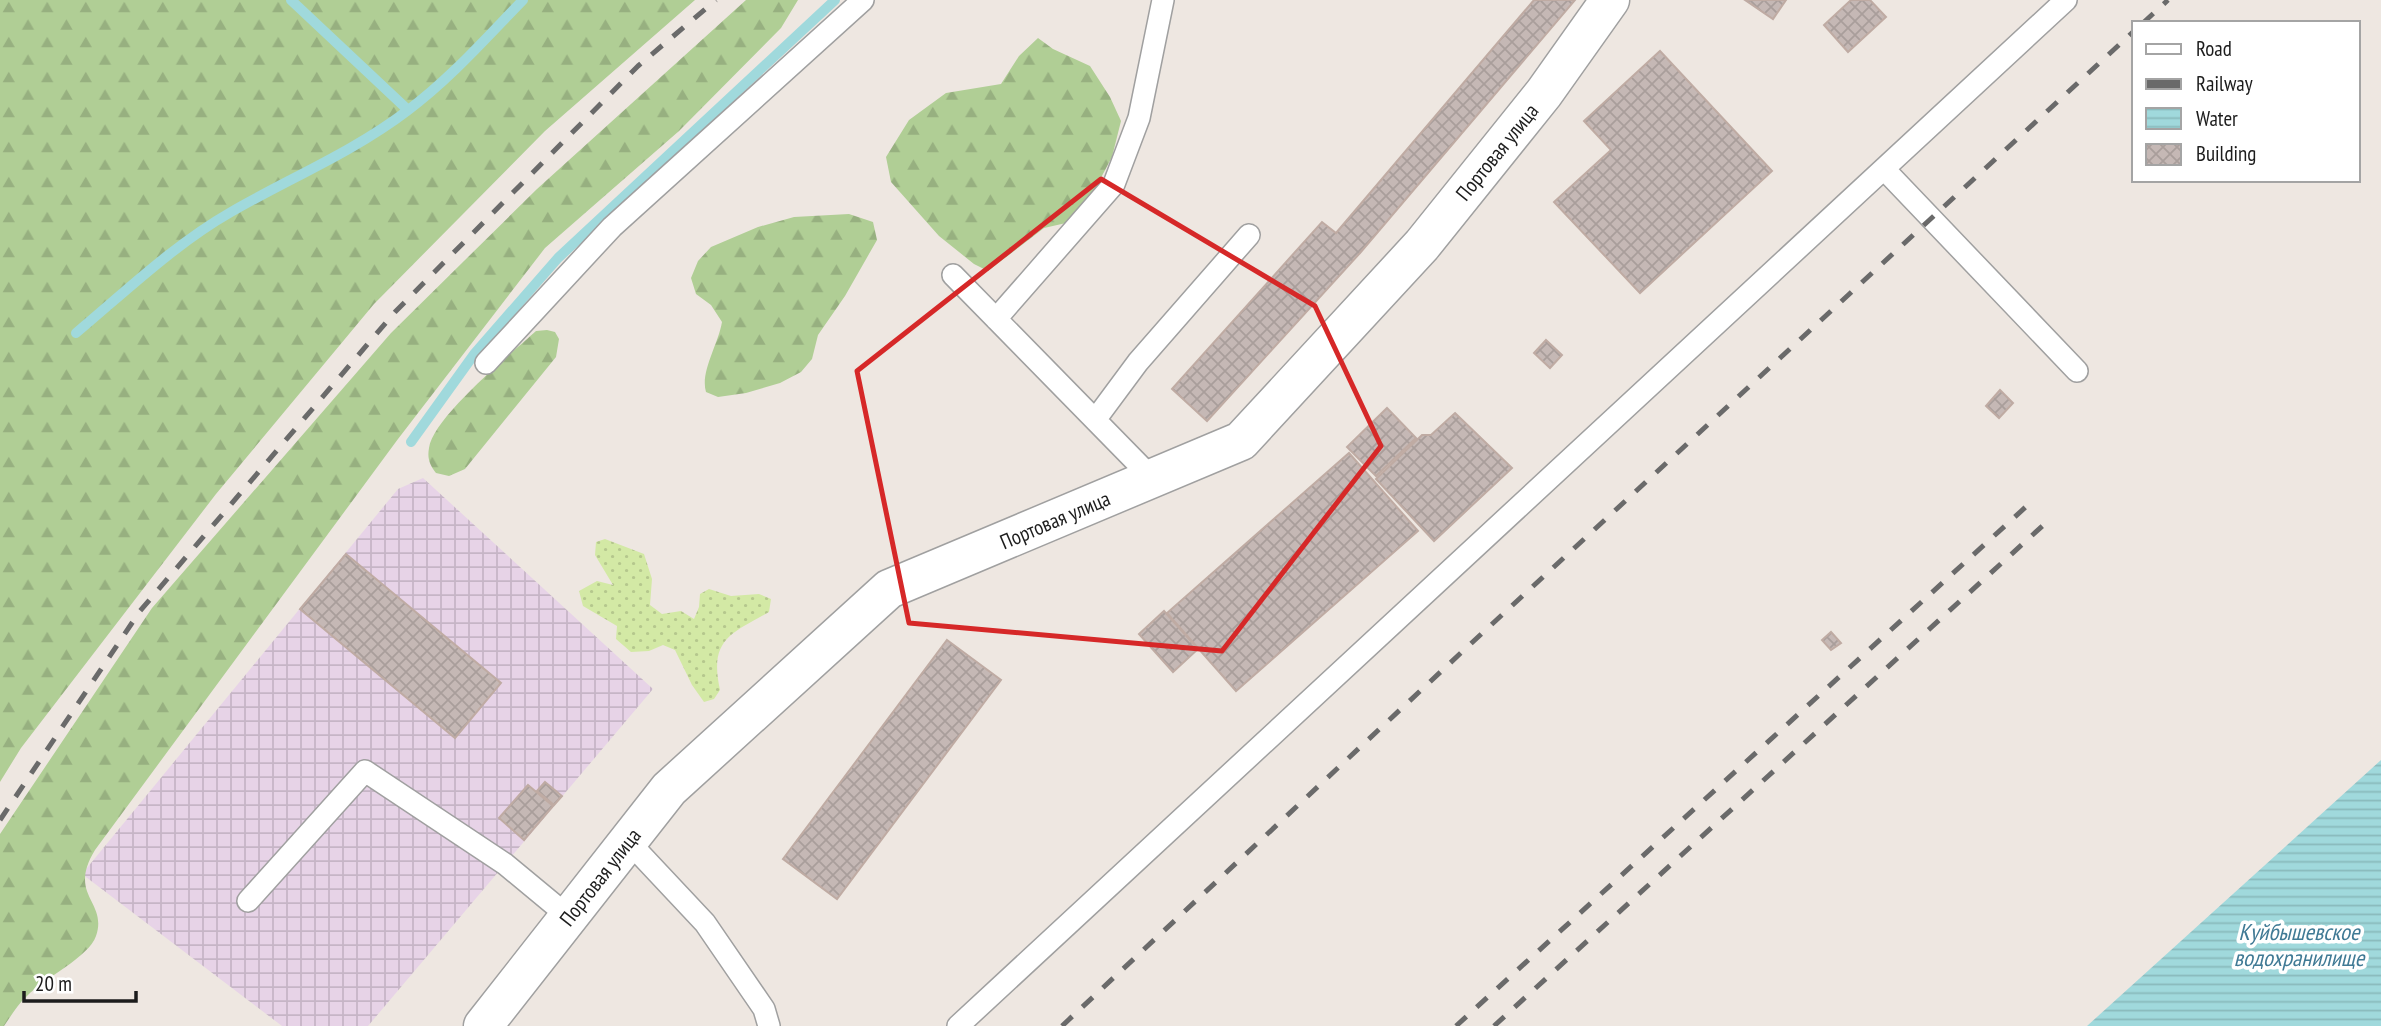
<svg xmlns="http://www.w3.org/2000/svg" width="2381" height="1026" font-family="'PT Sans Narrow',sans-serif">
<defs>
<pattern id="industrial-grid" width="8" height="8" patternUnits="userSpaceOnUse" patternTransform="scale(1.75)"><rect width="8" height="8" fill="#e7d3e7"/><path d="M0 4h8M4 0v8" fill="none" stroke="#c6b5c6"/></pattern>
<pattern id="grass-dots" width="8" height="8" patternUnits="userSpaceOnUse" patternTransform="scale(1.75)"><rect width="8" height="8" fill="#d3e9a5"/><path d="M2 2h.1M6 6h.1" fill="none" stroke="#b5c78d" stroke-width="1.8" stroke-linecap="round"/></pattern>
<pattern id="forest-firs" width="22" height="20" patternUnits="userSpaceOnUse" patternTransform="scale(1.75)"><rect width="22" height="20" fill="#b0ce95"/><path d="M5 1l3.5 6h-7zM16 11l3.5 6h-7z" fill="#97b080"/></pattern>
<pattern id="water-rules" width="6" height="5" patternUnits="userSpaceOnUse" patternTransform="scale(1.75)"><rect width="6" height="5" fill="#a0d9dc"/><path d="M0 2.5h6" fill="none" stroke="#89babc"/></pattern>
<pattern id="building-cross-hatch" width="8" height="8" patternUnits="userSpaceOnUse" patternTransform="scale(1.75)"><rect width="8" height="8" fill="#c5b8b5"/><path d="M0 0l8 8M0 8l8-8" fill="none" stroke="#a99e9b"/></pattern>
</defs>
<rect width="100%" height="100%" fill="#eee7e1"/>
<!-- industrial -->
<path fill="url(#industrial-grid)" d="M423,478L653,689L368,1026H282L82,874L398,489Z"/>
<!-- grass -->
<path fill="url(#grass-dots)" d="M605,539L644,554L652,579L650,605L662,614L681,611L694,619L699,607L700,594L709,589L731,596L759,594L771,599L769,612C730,634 709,640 720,690L714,699L704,702L692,685L675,650L663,645L649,651L631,652L616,639L617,626L583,606L579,591L597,581L613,585L595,555L596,542Z"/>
<!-- forest -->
<path fill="url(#forest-firs)" d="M0,0H695L545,131L374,304L216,494L21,748L0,782Z
M746,0H798L781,28L679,131L545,248L398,439L95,850C67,896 108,901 96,936C89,957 43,979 27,996C18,1004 11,1016 4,1026H0V834L152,608L391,333L537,189Z
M1038,38L1053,49L1090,66L1110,97L1121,121L1112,157L1088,202L1066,223L1044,228L988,271L974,264L939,236L891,182L886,157L909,120L946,93L1001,84L1019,56Z
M849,214L873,222L877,240L845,296L818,335L812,359L801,372L780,383L746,393L718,397L706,392C700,372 718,345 722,322L711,305L696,294L691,278L698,261L711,247L758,227L794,217Z
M547,330L555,332L559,339L556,357L465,469L449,476L436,473C430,465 427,459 429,448C433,417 512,353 536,331Z"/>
<!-- water -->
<path fill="url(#water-rules)" d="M2381,760V1026H2087Z"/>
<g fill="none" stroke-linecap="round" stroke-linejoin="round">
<!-- stream -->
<path stroke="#a0d9dc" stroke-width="10" d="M291,0L408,110
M76,333C126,291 175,244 231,212C290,178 353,152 407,111C450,79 486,38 523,0
M411,442L475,353L558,258L835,0"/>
</g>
<!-- building -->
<path fill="url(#building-cross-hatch)" stroke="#bfaba3" stroke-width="2" d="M1534,0H1575L1360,253L1207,421L1172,389L1322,222L1336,233Z
M1745,0H1786L1773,19Z
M1851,0H1870L1886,17L1848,52L1824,25Z
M1660,51L1772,171L1640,293L1554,202L1611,150L1584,121Z
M1546,340L1562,355L1550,368L1534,353Z
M2000,390L2013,403L1999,418L1986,406Z
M1387,408L1416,438L1376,476L1347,447Z
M1455,413L1512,468L1434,541L1376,479L1422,435H1431Z
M1349,453L1418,531L1236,691L1167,613Z
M346,554L501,683L455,738L300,609Z
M1164,611L1198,649L1173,672L1139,634Z
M1831,632L1841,643L1831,650L1822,640Z
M947,640L1001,680L837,899L783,859Z
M545,782L562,796L554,805L537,791Z
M528,785L553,806L524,840L499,818Z"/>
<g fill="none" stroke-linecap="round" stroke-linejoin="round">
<!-- lane casing -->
<g stroke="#a0a0a0" stroke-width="24">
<path id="lane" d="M1884,169L2077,371
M953,275L1152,478
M996,319L1114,184L1139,118L1163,0
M486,363L612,227L863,0
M1095,420L1138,362L1249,235
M628,841L705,923L764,1009L769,1026
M248,901L365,771L505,864L569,917
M958,1026L2066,0"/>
</g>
<!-- street casing -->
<g stroke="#a0a0a0" stroke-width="41">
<path id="street" d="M483,1026L669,789L889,589L1241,441L1422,245L1544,93L1610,0"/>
</g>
<!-- lane -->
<use href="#lane" stroke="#fff" stroke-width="21"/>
<!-- street -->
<use href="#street" stroke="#fff" stroke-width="38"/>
<!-- rail -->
<path stroke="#6a6a6a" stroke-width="5" stroke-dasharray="14 14" stroke-linecap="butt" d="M2143,23L2168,0
M0,820L140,611L395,312L638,66L716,0
M1062,1026L1464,650L2134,31
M1456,1026L2029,504
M1494,1026L2050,519"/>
</g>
<!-- marked area -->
<path fill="none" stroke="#d62828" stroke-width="5" stroke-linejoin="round" d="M1101,179L1315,306L1381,446L1222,651L909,623L857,371Z"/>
<g text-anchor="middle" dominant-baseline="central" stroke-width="7" stroke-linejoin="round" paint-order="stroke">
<!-- street labels -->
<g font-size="21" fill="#1c1c1c" stroke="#fff">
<text transform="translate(1497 152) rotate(-51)">Портовая улица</text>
<text transform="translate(1055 520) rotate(-23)">Портовая улица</text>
<text transform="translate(600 877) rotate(-52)">Портовая улица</text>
</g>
<!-- water labels -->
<g font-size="23" font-style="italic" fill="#407a95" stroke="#fff">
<text x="2299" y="931">Куйбышевское<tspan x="2299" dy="26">водохранилище</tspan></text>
</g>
</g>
<!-- legend -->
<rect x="2132" y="21" width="228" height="161" fill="#ffffff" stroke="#a4a4a4" stroke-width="2"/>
<rect x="2146" y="44" width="35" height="10" fill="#ffffff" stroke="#a4a4a4" stroke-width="2"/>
<text x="2196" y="56" font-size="21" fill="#1c1c1c">Road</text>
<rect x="2146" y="79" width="35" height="10" fill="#6a6a6a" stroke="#a4a4a4" stroke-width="2"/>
<text x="2196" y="91" font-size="21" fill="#1c1c1c">Railway</text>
<rect x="2146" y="108" width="35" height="21" fill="url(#water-rules)" stroke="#a4a4a4" stroke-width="2"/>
<text x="2196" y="126" font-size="21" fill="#1c1c1c">Water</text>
<rect x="2146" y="144" width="35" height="21" fill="url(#building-cross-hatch)" stroke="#a4a4a4" stroke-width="2"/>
<text x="2196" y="161" font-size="21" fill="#1c1c1c">Building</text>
<!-- scale -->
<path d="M24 991v10h112v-10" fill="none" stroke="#1c1c1c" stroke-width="3.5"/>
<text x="35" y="991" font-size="21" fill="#1c1c1c" stroke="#ffffff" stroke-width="5" paint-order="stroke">20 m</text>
</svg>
